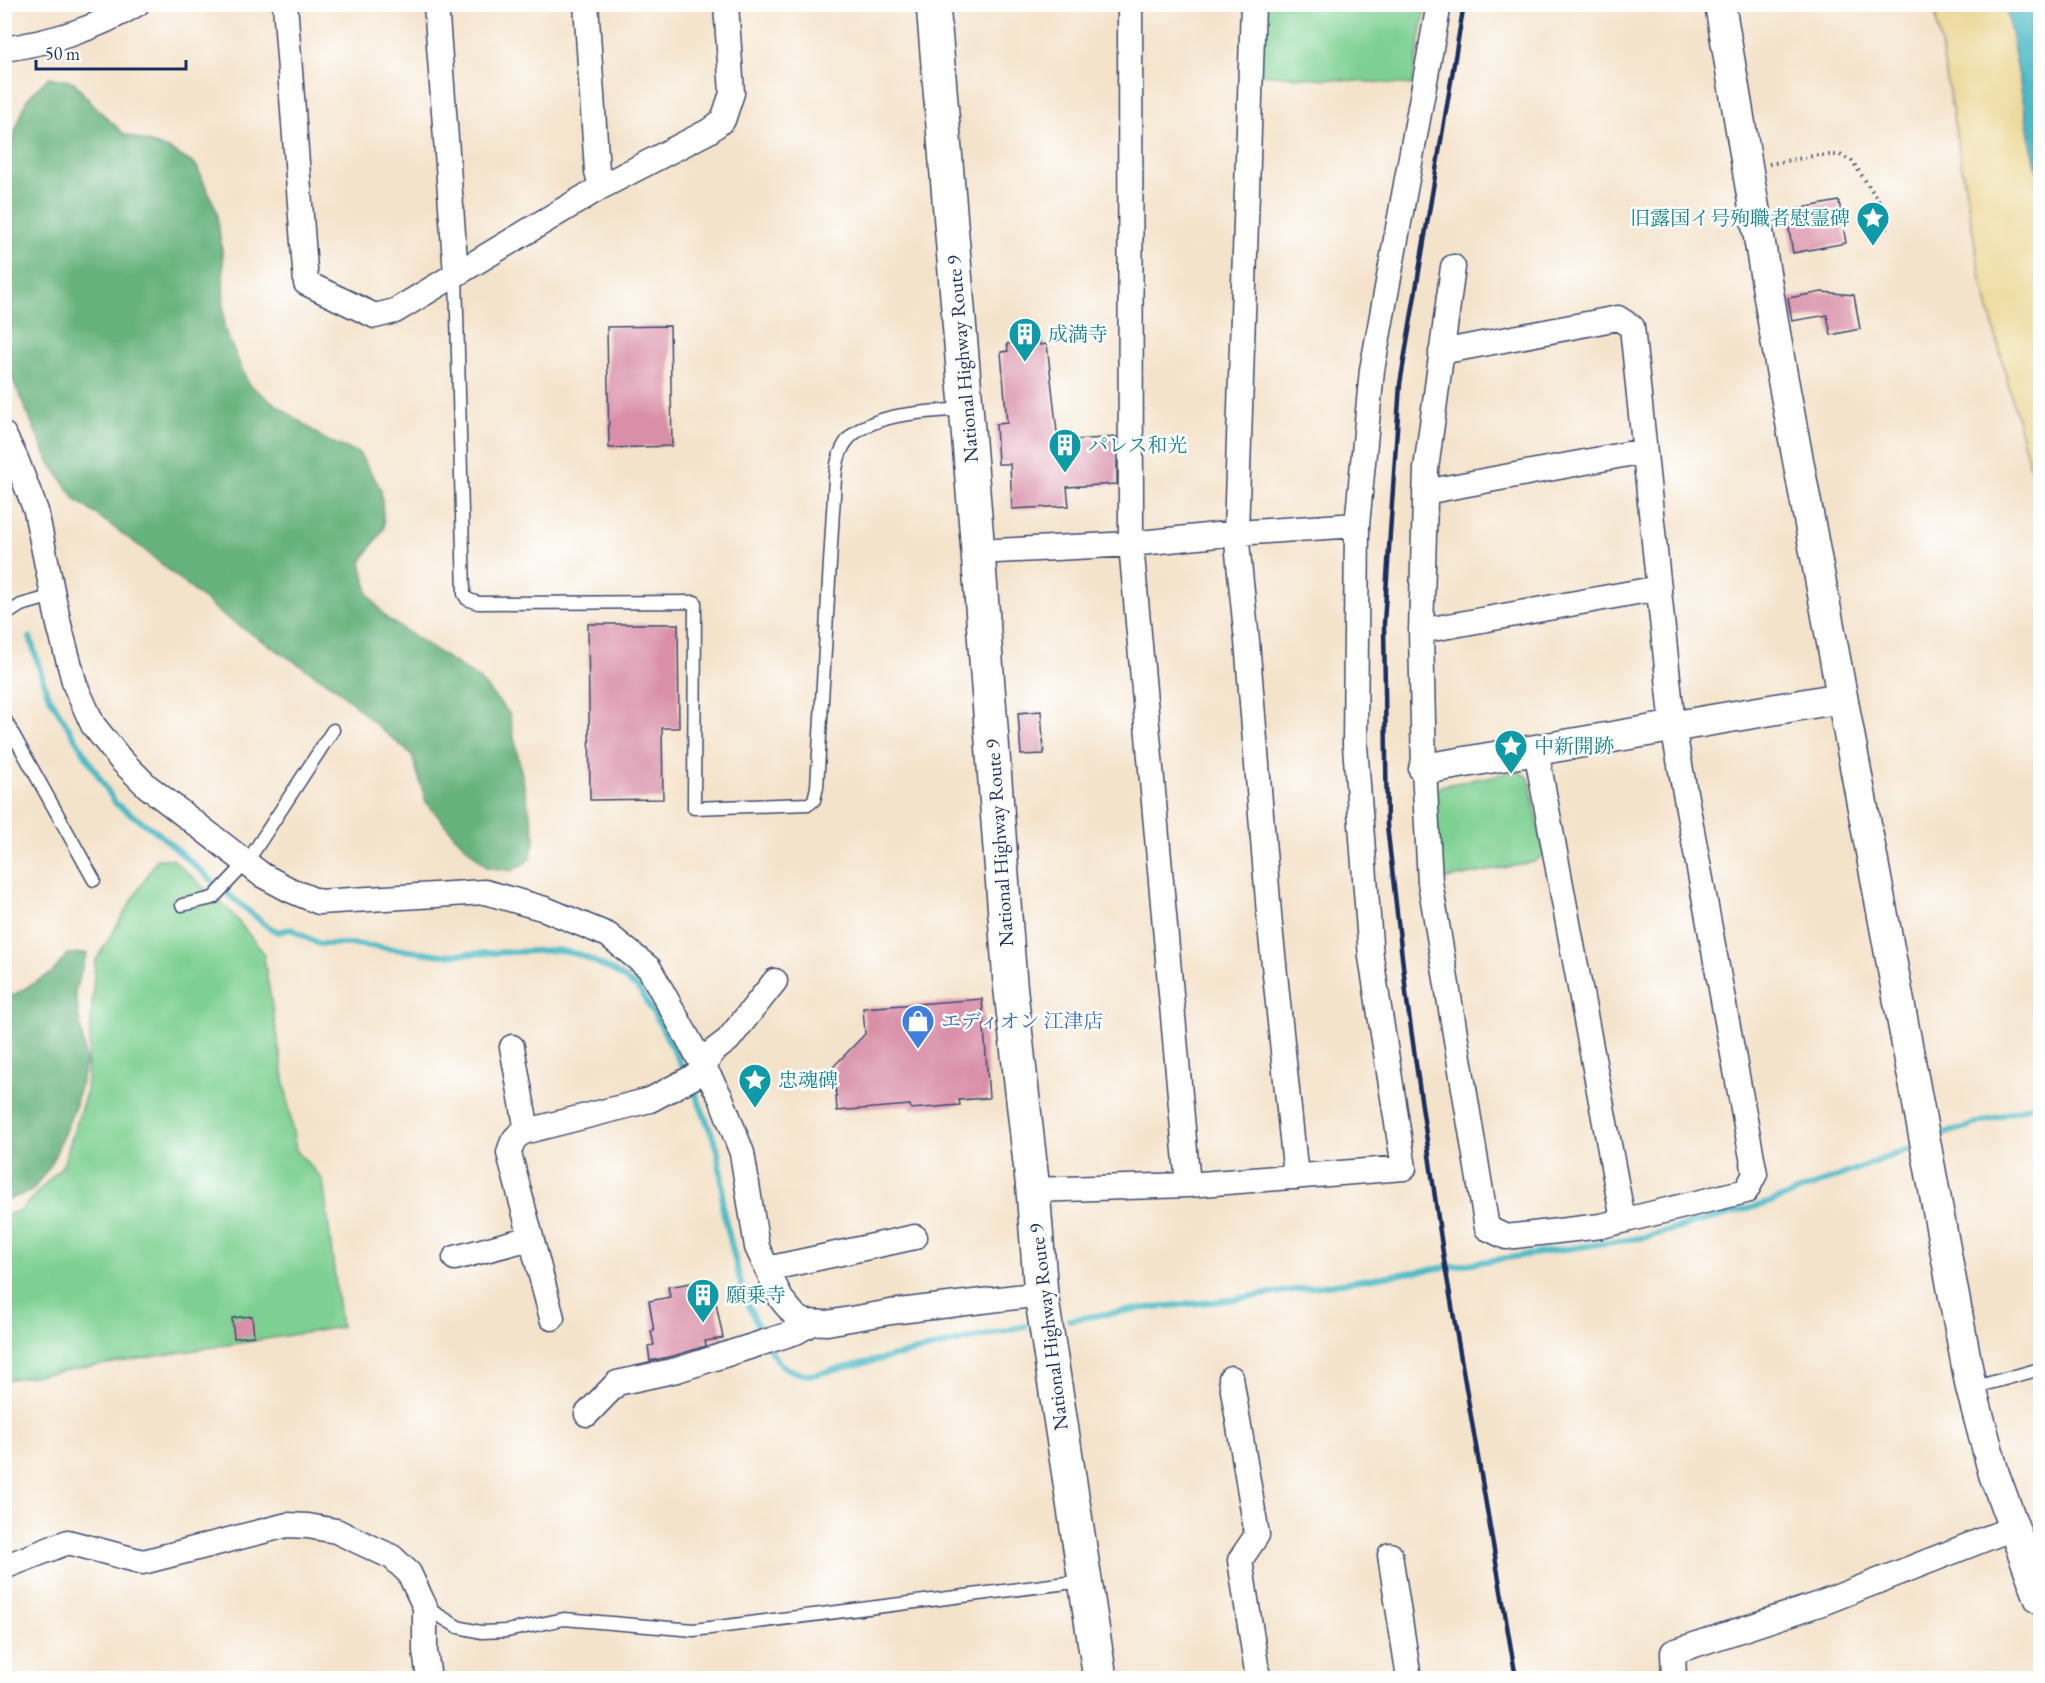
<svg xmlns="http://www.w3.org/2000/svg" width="2045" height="1683" font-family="'EB Garamond','Noto Serif JP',serif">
<rect width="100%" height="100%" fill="#fff"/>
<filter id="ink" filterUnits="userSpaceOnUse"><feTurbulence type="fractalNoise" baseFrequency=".0167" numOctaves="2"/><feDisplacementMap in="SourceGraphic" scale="12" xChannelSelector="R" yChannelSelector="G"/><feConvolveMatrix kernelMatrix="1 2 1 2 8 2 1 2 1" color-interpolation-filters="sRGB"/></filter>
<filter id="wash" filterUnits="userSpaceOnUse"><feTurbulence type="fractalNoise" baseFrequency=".008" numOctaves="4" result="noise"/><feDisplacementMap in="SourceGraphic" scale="24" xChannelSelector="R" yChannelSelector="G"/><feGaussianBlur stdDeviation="1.35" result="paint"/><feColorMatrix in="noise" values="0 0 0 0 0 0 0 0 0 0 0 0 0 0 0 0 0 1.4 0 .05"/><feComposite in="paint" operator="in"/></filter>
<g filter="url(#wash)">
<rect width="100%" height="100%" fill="#f4e3cb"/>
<!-- green -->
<path fill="#7ed092" stroke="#4c8078" stroke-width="1.5" d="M1262,5H1426L1412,85L1260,74Z
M1518,771L1529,778L1544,854L1534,862L1441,880L1433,798L1441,786Z
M157,859H172L230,911L263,952L296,1150L323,1180L341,1327L5,1380V1215L21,1210L63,1165L86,1093L95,962Z"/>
<!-- forest -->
<path fill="#66b27c" stroke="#40706d" stroke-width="1.5" d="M49,77L74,82L91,103L124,134L169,149L196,165L216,209L223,257L224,328L249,385L326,440L359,453L381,489L384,528L361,562L368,593L386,618L478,678L509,713L535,838L530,859L512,871L487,867L455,836L426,802L412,755L381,729L336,688L225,617L142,548L76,500L48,460L5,362L4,161L27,99Z
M87,953L75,991L86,1060L75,1107L51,1165L32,1191L5,1201V1000L53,972L67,954Z"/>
<!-- sand -->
<path fill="#eeda9e" stroke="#84847e" stroke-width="1.5" d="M1934,5H2006L2032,148L2040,181V467L2030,468L1981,279Z"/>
<!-- water -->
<path fill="#4cbac5" stroke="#347492" stroke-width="1.5" d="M2006,5H2040V181L2032,148Z"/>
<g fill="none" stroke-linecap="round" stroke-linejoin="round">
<!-- stream -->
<path stroke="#4cbac5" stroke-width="6" d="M4,557L9,577
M30,637L47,693L116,804L157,832L218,886L267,926L278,932L291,929L319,944H354L443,955L557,950L581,955L615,972L638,988L659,1022L686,1074
M691,1083L717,1147L723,1189L722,1206L744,1296L763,1336
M1932,1139L1944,1134L2040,1103
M1069,1320L1137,1309L1222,1301L1646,1237L1768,1203L1917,1146
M768,1346C779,1367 789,1373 812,1375L1026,1326"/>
</g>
<g id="blocks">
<!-- building -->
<path fill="#d98fa8" d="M1839,201L1846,243L1793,253L1786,211Z
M1822,292L1854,295L1860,329L1831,335L1827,315L1792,321L1788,298Z
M670,326L672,446L609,448L607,327Z
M1039,336L1040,345L1047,344L1058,441L1117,437V484L1067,487L1069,506L1012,509L1010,464H998L996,424L1007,423L1001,352L1008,351L1007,344L1014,343L1013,338Z
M588,624H678L679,728H662L663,799L590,800Z
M1041,711L1044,754L1021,755L1018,713Z
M982,999L989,1098L959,1100L960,1105L911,1109L910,1105L837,1111L834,1066L865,1034L863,1008Z
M696,1282L699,1296L714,1293L723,1338L705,1341L706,1346L673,1356L650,1361L648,1346L654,1345L651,1331H654L649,1301L670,1297L668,1287Z
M252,1316L254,1336L234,1338L232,1318Z"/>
</g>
</g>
<g filter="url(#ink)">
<use href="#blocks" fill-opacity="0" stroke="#3c4a6e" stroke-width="1.5"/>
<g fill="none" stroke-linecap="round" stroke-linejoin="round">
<!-- service casing -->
<g stroke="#3c4a6e" stroke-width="15">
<path id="service" d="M456,274L464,594L467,599L478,603L695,602L694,808L809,804L814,800L817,787L833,511C835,491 833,466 843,447C861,412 929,412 965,409
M4,616L21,605L53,596
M4,718L94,880
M182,905L213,898L247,862L333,730
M1972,1388L2040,1369
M425,1607L458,1627L481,1632L507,1631L564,1619L694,1630L1083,1581"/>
</g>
<!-- minor casing -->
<g stroke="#3c4a6e" stroke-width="27">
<path id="minor" d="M285,4L306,283L375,316L395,311L601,187L709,131L723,120L732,93L726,4
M436,4L456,274
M586,4L597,171L601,187
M1130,4L1131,544L1188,1185
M1253,4L1236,533L1247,641L1270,926L1296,1177
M4,49C53,42 95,29 137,4
M1441,352L1618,318L1632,327L1673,727L1755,1174L1746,1191L1601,1226L1506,1237L1487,1228L1430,882L1424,769L1421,631L1426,469L1453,267
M4,435L16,459L36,511L59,625L75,685L93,725L121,760L147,786L262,875L290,890L319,902L485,892L545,909L608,935L649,968L721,1098L742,1153L757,1247L781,1299L796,1317L806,1322L827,1323L891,1312L1041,1294
M1425,492L1644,451
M978,552L1131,544L1236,533L1357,525
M1421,631L1659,588
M1536,750L1623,1220
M512,1047L527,1131
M1033,1190L1188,1185L1404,1168L1371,957L1355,745L1357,525L1372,370L1439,4
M455,1258L531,1238
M767,1269L915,1237
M552,1318L509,1153C512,1141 515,1135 527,1131L650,1100L695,1076L704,1069L711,1053L728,1040L775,981
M1231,1378L1257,1535L1240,1560L1258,1678
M587,1414L617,1383L677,1370L796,1332L812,1323
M1390,1555L1409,1678
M4,1567L68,1542L143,1562L287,1525L308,1526L336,1531L392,1557L409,1573L425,1607V1651L429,1678
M1674,1678L1673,1652L1822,1603L2013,1528"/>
</g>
<!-- tertiary casing -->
<g stroke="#3c4a6e" stroke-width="33">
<path id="tertiary" d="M1720,4L1781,369L1971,1388L1994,1474L2040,1599
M1424,769L1841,698"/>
</g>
<!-- trunk casing -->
<g stroke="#3c4a6e" stroke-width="36">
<path id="trunk" d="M933,4L978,552L1010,983L1033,1190L1041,1294L1100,1678"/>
</g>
<!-- path -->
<path stroke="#3c4a6e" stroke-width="4" stroke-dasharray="1.5 4.5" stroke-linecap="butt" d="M1769,164L1819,155H1840L1852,161L1883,207L1887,231"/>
<!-- service -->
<use href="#service" stroke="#fff" stroke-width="12"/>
<!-- minor -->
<use href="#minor" stroke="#fff" stroke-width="24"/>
<!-- tertiary -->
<use href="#tertiary" stroke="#fff" stroke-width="30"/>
<!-- trunk -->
<use href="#trunk" stroke="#fff" stroke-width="33"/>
<!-- rail -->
<path stroke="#1b2f5e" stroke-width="4.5" d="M1464,4L1400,384L1384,623L1387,825L1407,1001L1444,1260L1516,1678"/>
</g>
</g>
<!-- icons -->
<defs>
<g id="sight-pin" transform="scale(1.725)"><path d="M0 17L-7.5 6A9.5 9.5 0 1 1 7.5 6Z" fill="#0f9aa8" stroke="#fff"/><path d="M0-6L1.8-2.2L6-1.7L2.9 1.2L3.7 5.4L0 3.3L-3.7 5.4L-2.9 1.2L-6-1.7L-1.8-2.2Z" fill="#fff"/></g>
<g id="building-pin" transform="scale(1.725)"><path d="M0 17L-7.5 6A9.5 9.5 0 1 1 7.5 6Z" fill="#0f9aa8" stroke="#fff"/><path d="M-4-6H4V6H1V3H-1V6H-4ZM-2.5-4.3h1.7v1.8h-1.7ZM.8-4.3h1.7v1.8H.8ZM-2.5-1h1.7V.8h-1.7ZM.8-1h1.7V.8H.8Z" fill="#fff"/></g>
<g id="shop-pin" transform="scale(1.725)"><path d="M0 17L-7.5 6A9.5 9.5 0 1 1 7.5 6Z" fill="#3f7fe0" stroke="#fff"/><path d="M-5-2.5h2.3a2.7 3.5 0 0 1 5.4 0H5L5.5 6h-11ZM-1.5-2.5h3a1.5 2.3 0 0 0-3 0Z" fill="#fff"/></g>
</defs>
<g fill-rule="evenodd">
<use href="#sight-pin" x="1873" y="218"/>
<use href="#building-pin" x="1025" y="334"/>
<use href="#building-pin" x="1065" y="445"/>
<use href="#sight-pin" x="1511" y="746"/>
<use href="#shop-pin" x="918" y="1021"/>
<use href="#sight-pin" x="755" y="1080"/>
<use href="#building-pin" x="703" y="1295"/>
</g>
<g text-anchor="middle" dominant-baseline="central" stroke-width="5" stroke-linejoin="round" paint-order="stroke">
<!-- culture labels -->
<g font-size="20" fill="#0d838f" stroke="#fff" text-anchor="start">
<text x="1850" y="218" text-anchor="end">旧露国イ号殉職者慰霊碑</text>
<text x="1048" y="334">成満寺</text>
<text x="1088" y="445">パレス和光</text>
<text x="1534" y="746">中新開跡</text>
<text x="778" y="1080">忠魂碑</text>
<text x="726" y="1295">願乗寺</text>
</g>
<!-- street labels -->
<g font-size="20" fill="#1b2f5e" stroke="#fff">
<text transform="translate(962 359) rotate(-95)">National Highway Route 9</text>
<text transform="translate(999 843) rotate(-94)">National Highway Route 9</text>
<text transform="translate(1048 1327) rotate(-97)">National Highway Route 9</text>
</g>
<!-- shop labels -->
<g font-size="20" fill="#366cbe" stroke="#fff" text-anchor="start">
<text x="941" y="1021">エディオン 江津店</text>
</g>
</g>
<!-- margin -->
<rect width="2045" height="1683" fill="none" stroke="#fff" stroke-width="24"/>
<!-- scale -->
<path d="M36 60v9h150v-9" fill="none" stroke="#1b2f5e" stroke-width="3"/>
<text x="45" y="60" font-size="18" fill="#1b2f5e" stroke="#ffffff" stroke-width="4.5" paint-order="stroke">50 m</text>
</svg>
